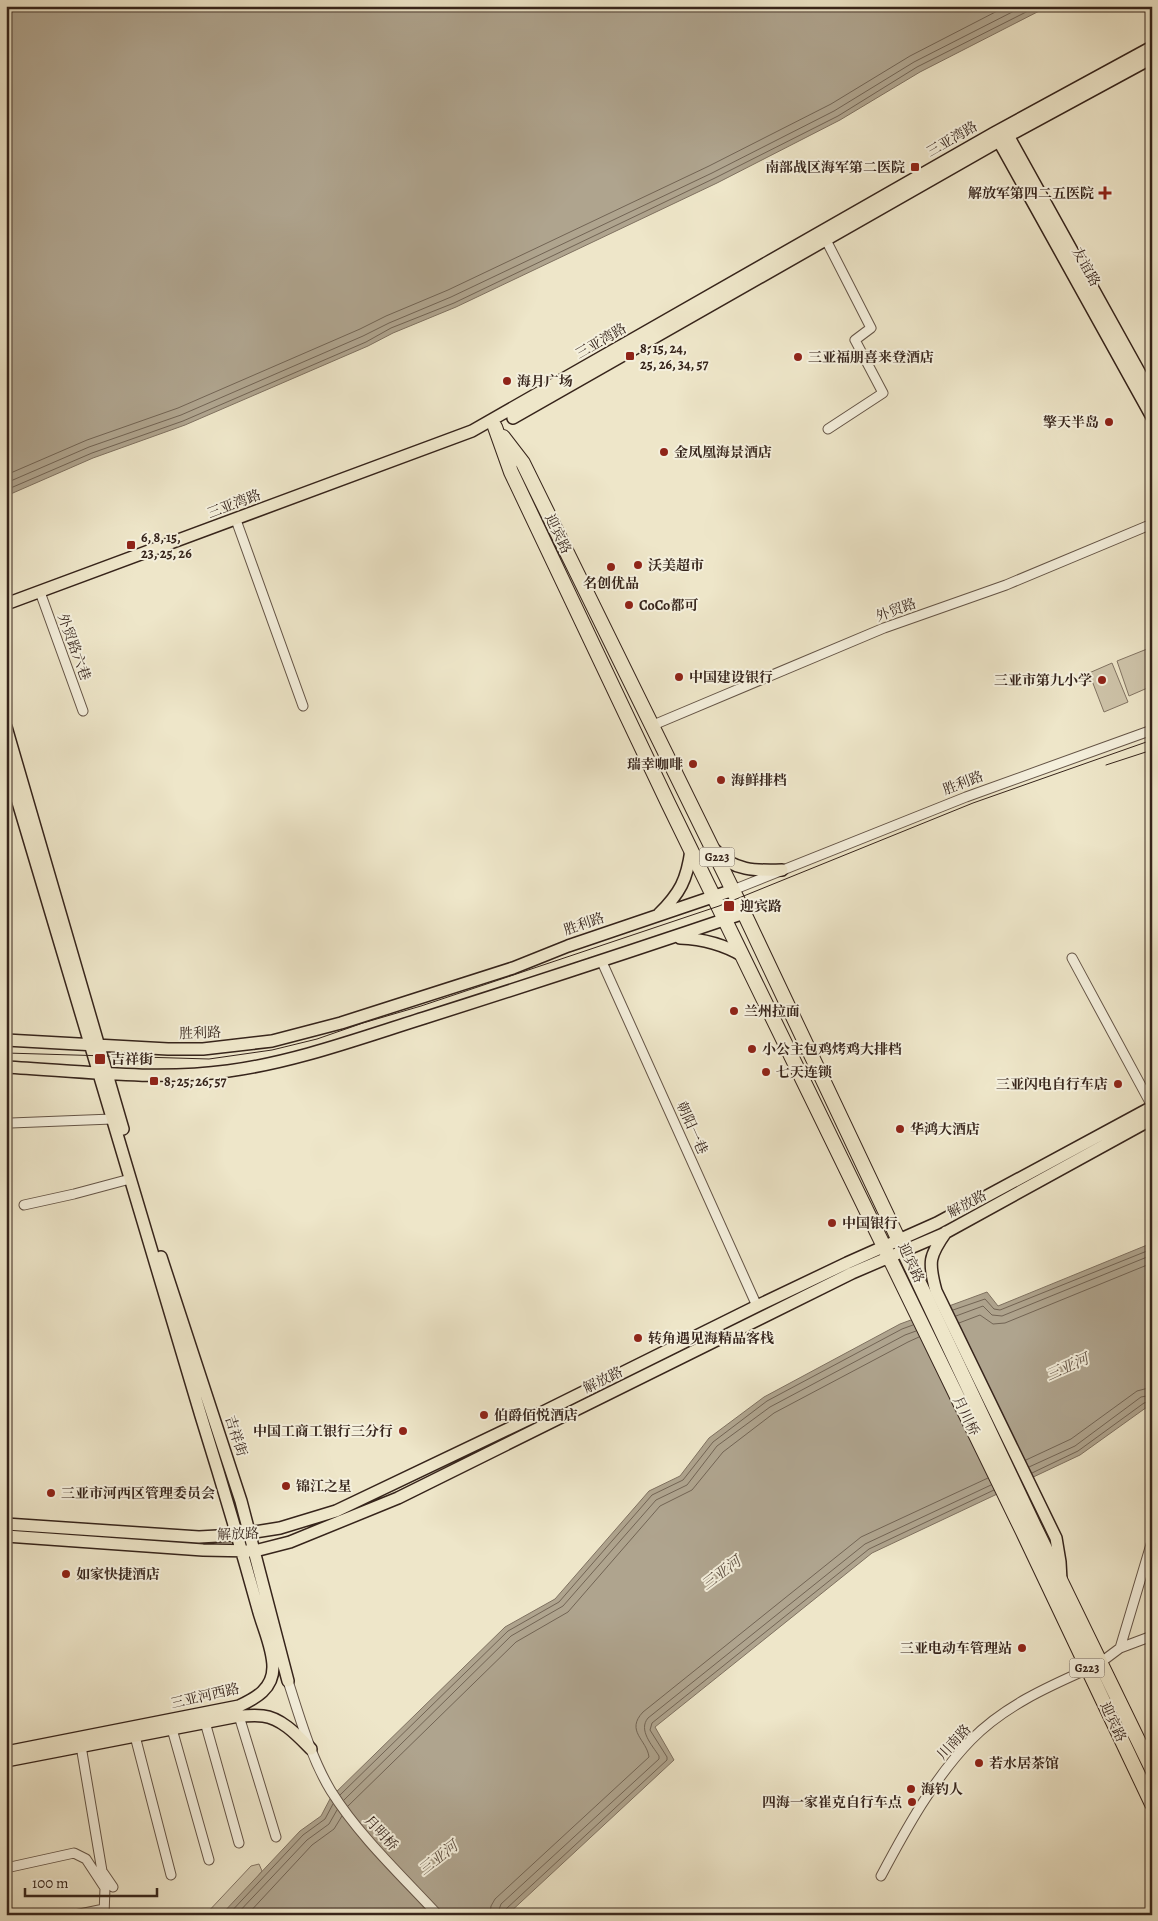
<svg xmlns="http://www.w3.org/2000/svg" width="1158" height="1921" font-family="Alegreya,'Noto Serif SC',serif">
<rect width="100%" height="100%" fill="#eee6c9"/>
<filter id="stains"><feTurbulence type="fractalNoise" baseFrequency=".004" numOctaves="4"/><feColorMatrix values="0 0 0 0 .2 0 0 0 0 .09 0 0 0 0 .02 0 0 0 .5 -.17"/></filter>
<radialGradient id="worn" r=".72"><stop offset=".6" stop-color="#630" stop-opacity="0"/><stop offset="1" stop-color="#630" stop-opacity=".3"/></radialGradient>
<!-- green -->
<path fill="#cfc5ab" stroke="#827463" d="M1152,647V686L1129,696L1117,661Z
M1112,663L1128,702L1104,712L1089,673Z
M259,1864L262,1871L228,1915H205L251,1866Z"/>
<!-- water -->
<path fill="#afa48e" stroke="#7f7160" d="M6,6H1049L920,72L840,120L717,183L456,307L393,333L368,346L185,425L93,458L6,496Z
M1152,1243V1405L1147,1407L1080,1455L872,1553L655,1727L674,1760L507,1915H221L300,1831L321,1816L331,1797L505,1627L555,1599L649,1491L680,1476L709,1438L764,1397L900,1324L987,1292L998,1306Z"/>
<g fill="none" stroke-linecap="round" stroke-linejoin="round">
<!-- shore -->
<path stroke="#726454" stroke-width="1" d="M6,475L87,440L178,408L360,329L386,316L448,290L709,166L831,104L910,56L1007,6
M6,483L89,447L181,415L363,336L389,323L451,297L712,173L834,111L914,62L1024,6
M6,490L92,453L183,421L366,342L391,328L454,303L715,178L838,116L917,67L1038,6
M953,1310L985,1299L994,1309L1000,1310L1152,1249
M956,1316L983,1306L992,1315L1002,1316L1152,1255
M959,1323L980,1315L993,1324L1005,1323L1152,1263
M1026,1460L1071,1439L1137,1391L1152,1387
M1029,1467L1075,1446L1141,1397L1152,1395
M1032,1473L1078,1451L1144,1403L1152,1401
M340,1795L508,1631L559,1602L652,1495L683,1480L713,1442L767,1401L902,1329L913,1325
M344,1800L511,1636L563,1606L656,1500L687,1485L717,1446L770,1407L905,1335L916,1331
M348,1806L516,1642L568,1612L660,1506L692,1490L723,1452L774,1413L908,1342L919,1337
M228,1915L303,1835L325,1819L333,1804
M236,1915L307,1840L329,1824L337,1810
M247,1915L312,1845L334,1829L342,1816
M490,1915L491,1906L495,1899L649,1757C647,1740 625,1731 643,1712L861,1537L988,1478
M497,1915L501,1904L659,1759V1756C652,1745 638,1730 648,1718L865,1544L991,1485
M504,1915L506,1909L667,1760V1757L650,1730L652,1723L869,1549L994,1490"/>
<!-- minor casing -->
<g stroke="#645446" stroke-width="11">
<path id="minor" d="M826,240L871,328L855,340L883,393L828,429
M236,520L303,706
M40,592L83,711
M651,726L884,628L1006,585L1152,524
M733,890L966,797L1152,730
M1072,958L1152,1106
M602,962L757,1306
M11,1123L112,1119
M24,1205L74,1194L130,1179
M1120,1648L1152,1541
M1100,1663L1120,1648L1152,1636
M288,1681C300,1718 311,1758 331,1791C360,1837 401,1875 438,1915
M239,1716L276,1837
M205,1722L239,1843
M172,1729L209,1860
M135,1736L171,1875
M81,1746L102,1871L113,1887
M6,1868L74,1853L86,1859L105,1888L104,1915
M881,1876C906,1829 934,1778 971,1740C1003,1707 1047,1687 1088,1669
M75,1915L104,1909"/>
</g>
<!-- major casing -->
<g stroke="#36241b" stroke-width="14">
<path id="major" d="M1005,130L1152,395
M996,136L1152,417
M513,418L1008,136L1152,58
M6,604L472,431L994,133L1152,47
M6,727L123,1129
M6,762C72,980 135,1198 201,1416C221,1480 240,1544 258,1609C263,1628 273,1648 273,1667C273,1689 256,1698 239,1706L6,1752
M715,850C732,871 757,871 782,870
M659,914C680,893 687,880 691,850
M680,938C704,939 723,944 743,956
M6,1040L168,1049H203L272,1041L341,1023L513,968L568,946L733,890
M6,1067C79,1071 155,1081 228,1071C295,1062 360,1038 424,1018C531,984 638,949 744,913
M946,1232C929,1256 928,1262 936,1291L1056,1538L1060,1562L1061,1580
M161,1257L241,1501L288,1681
M6,1524L199,1537L236,1535L280,1528L336,1511L533,1417L757,1306L847,1263L937,1223L1152,1107
M6,1536L203,1550L255,1551L290,1542L398,1498L852,1273L943,1234L1152,1119
M6,1761L239,1716C247,1716 255,1715 263,1716C282,1718 299,1737 311,1749"/>
</g>
<!-- highway casing -->
<g stroke="#36241b" stroke-width="16">
<path id="highway" d="M495,427L511,472L668,803L1023,1532L1152,1804
M503,437L523,463L744,913L1034,1526L1152,1769"/>
</g>
<!-- minor -->
<use href="#minor" stroke="#f4efdc" stroke-width="9"/>
<!-- major -->
<use href="#major" stroke="#eee6c9" stroke-width="11"/>
<!-- highway -->
<use href="#highway" stroke="#eee6c9" stroke-width="14"/>
<!-- tram -->
<path stroke="#36241b" stroke-width="1" d="M1106,765L1152,750
M6,1053L209,1059L272,1050L317,1039L363,1023L421,1006L719,906L973,803L1152,740"/>
</g>
<!-- markers -->
<g fill="#8f2418" stroke="#f4efdc" stroke-width="2">
<rect x="910" y="162" width="10" height="10" rx="2.5"/>
<path d="M1102.5 185.5h5v5h5v5h-5v5h-5v-5h-5v-5h5z"/>
<rect x="625" y="351" width="10" height="10" rx="2.5"/>
<circle cx="798" cy="357" r="5"/>
<circle cx="507" cy="381" r="5"/>
<circle cx="1109" cy="422" r="5"/>
<circle cx="664" cy="452" r="5"/>
<rect x="126" y="540" width="10" height="10" rx="2.5"/>
<circle cx="638" cy="565" r="5"/>
<circle cx="611" cy="567" r="5"/>
<circle cx="629" cy="605" r="5"/>
<circle cx="679" cy="677" r="5"/>
<circle cx="1102" cy="680" r="5"/>
<circle cx="693" cy="764" r="5"/>
<circle cx="721" cy="780" r="5"/>
<rect x="723" y="900" width="12" height="12" rx="2.5"/>
<circle cx="734" cy="1011" r="5"/>
<circle cx="752" cy="1049" r="5"/>
<rect x="94" y="1053" width="12" height="12" rx="2.5"/>
<circle cx="766" cy="1072" r="5"/>
<rect x="149" y="1076" width="10" height="10" rx="2.5"/>
<circle cx="1118" cy="1084" r="5"/>
<circle cx="900" cy="1129" r="5"/>
<circle cx="832" cy="1223" r="5"/>
<circle cx="638" cy="1338" r="5"/>
<circle cx="484" cy="1415" r="5"/>
<circle cx="403" cy="1431" r="5"/>
<circle cx="286" cy="1486" r="5"/>
<circle cx="51" cy="1493" r="5"/>
<circle cx="66" cy="1574" r="5"/>
<circle cx="1022" cy="1648" r="5"/>
<circle cx="979" cy="1763" r="5"/>
<circle cx="911" cy="1789" r="5"/>
<circle cx="912" cy="1802" r="5"/>
</g>
<g text-anchor="middle" dominant-baseline="central" stroke-width="4" stroke-linejoin="round" paint-order="stroke">
<!-- shield labels -->
<g fill="#f4efdc" stroke="#6f6155" stroke-width="1">
<rect x="699.5" y="847.5" width="35" height="19" rx="4"/>
<rect x="1069.5" y="1658.5" width="35" height="19" rx="4"/>
</g>
<g font-size="12" font-weight="bold" fill="#36241b">
<text x="717" y="857">G223</text>
<text x="1087" y="1668">G223</text>
</g>
<!-- street labels -->
<g font-size="14" fill="#36241b" stroke="#f4efdc">
<text transform="translate(952 139) rotate(-30)">三亚湾路</text>
<text transform="translate(1086 267) rotate(61)">友谊路</text>
<text transform="translate(601 341) rotate(-30)">三亚湾路</text>
<text transform="translate(234 504) rotate(-21)">三亚湾路</text>
<text transform="translate(558 534) rotate(64)">迎宾路</text>
<text transform="translate(896 610) rotate(-20)">外贸路</text>
<text transform="translate(74 647) rotate(70)">外贸路六巷</text>
<text transform="translate(963 783) rotate(-21)">胜利路</text>
<text transform="translate(584 924) rotate(-19)">胜利路</text>
<text transform="translate(200 1033) rotate(-2)">胜利路</text>
<text transform="translate(692 1128) rotate(66)">朝阳一巷</text>
<text transform="translate(967 1204) rotate(-28)">解放路</text>
<text transform="translate(911 1263) rotate(65)">迎宾路</text>
<text transform="translate(603 1380) rotate(-26)">解放路</text>
<text transform="translate(966 1416) rotate(64)">月川桥</text>
<text transform="translate(236 1436) rotate(72)">吉祥街</text>
<text transform="translate(238 1534) rotate(-2)">解放路</text>
<text transform="translate(205 1696) rotate(-13)">三亚河西路</text>
<text transform="translate(1113 1722) rotate(65)">迎宾路</text>
<text transform="translate(954 1742) rotate(-47)">川南路</text>
<text transform="translate(381 1833) rotate(47)">月明桥</text>
</g>
<!-- poi labels -->
<g font-size="14" font-weight="bold" fill="#36241b" stroke="#f4efdc" text-anchor="start">
<text x="905" y="167" text-anchor="end">南部战区海军第二医院</text>
<text x="1094" y="193" text-anchor="end">解放军第四二五医院</text>
<text x="640" y="348">8, 15, 24,<tspan x="640" dy="16">25, 26, 34, 57</tspan></text>
<text x="808" y="357">三亚福朋喜来登酒店</text>
<text x="517" y="381">海月广场</text>
<text x="1099" y="422" text-anchor="end">擎天半岛</text>
<text x="674" y="452">金凤凰海景酒店</text>
<text x="141" y="537">6, 8, 15,<tspan x="141" dy="16">23, 25, 26</tspan></text>
<text x="648" y="565">沃美超市</text>
<text x="611" y="583" text-anchor="middle">名创优品</text>
<text x="639" y="605">CoCo都可</text>
<text x="689" y="677">中国建设银行</text>
<text x="1092" y="680" text-anchor="end">三亚市第九小学</text>
<text x="683" y="764" text-anchor="end">瑞幸咖啡</text>
<text x="731" y="780">海鲜排档</text>
<text x="740" y="906">迎宾路</text>
<text x="744" y="1011">兰州拉面</text>
<text x="762" y="1049">小公主包鸡烤鸡大排档</text>
<text x="111" y="1059">吉祥街</text>
<text x="776" y="1072">七天连锁</text>
<text x="164" y="1081">8, 25, 26, 57</text>
<text x="1108" y="1084" text-anchor="end">三亚闪电自行车店</text>
<text x="910" y="1129">华鸿大酒店</text>
<text x="842" y="1223">中国银行</text>
<text x="648" y="1338">转角遇见海精品客栈</text>
<text x="494" y="1415">伯爵佰悦酒店</text>
<text x="393" y="1431" text-anchor="end">中国工商工银行三分行</text>
<text x="296" y="1486">锦江之星</text>
<text x="61" y="1493">三亚市河西区管理委员会</text>
<text x="76" y="1574">如家快捷酒店</text>
<text x="1012" y="1648" text-anchor="end">三亚电动车管理站</text>
<text x="989" y="1763">若水居茶馆</text>
<text x="921" y="1789">海钓人</text>
<text x="902" y="1802" text-anchor="end">四海一家崔克自行车点</text>
</g>
<!-- water labels -->
<g font-size="15" font-style="italic" fill="#605143" stroke="#f4efdc">
<text transform="translate(1067 1367) rotate(-24)">三亚河</text>
<text transform="translate(721 1573) rotate(-37)">三亚河</text>
<text transform="translate(438 1858) rotate(-38)">三亚河</text>
</g>
</g>
<!-- margin -->
<rect width="1158" height="1921" fill="none" stroke="#eee6c9" stroke-width="25"/>
<rect x="8" y="8" width="1143" height="1906" fill="none" stroke="#36241b" stroke-width="2.5"/>
<rect x="12" y="12" width="1133" height="1896" fill="none" stroke="#36241b"/>
<!-- scale -->
<path d="M25 1888v8h132v-8" fill="none" stroke="#36241b" stroke-width="2.5"/>
<text x="32" y="1888" font-size="15" fill="#36241b" stroke="#f4efdc" stroke-width="4" paint-order="stroke">100 m</text>
<rect width="100%" height="100%" filter="url(#stains)"/>
<rect width="100%" height="100%" fill="url(#worn)"/>
</svg>
